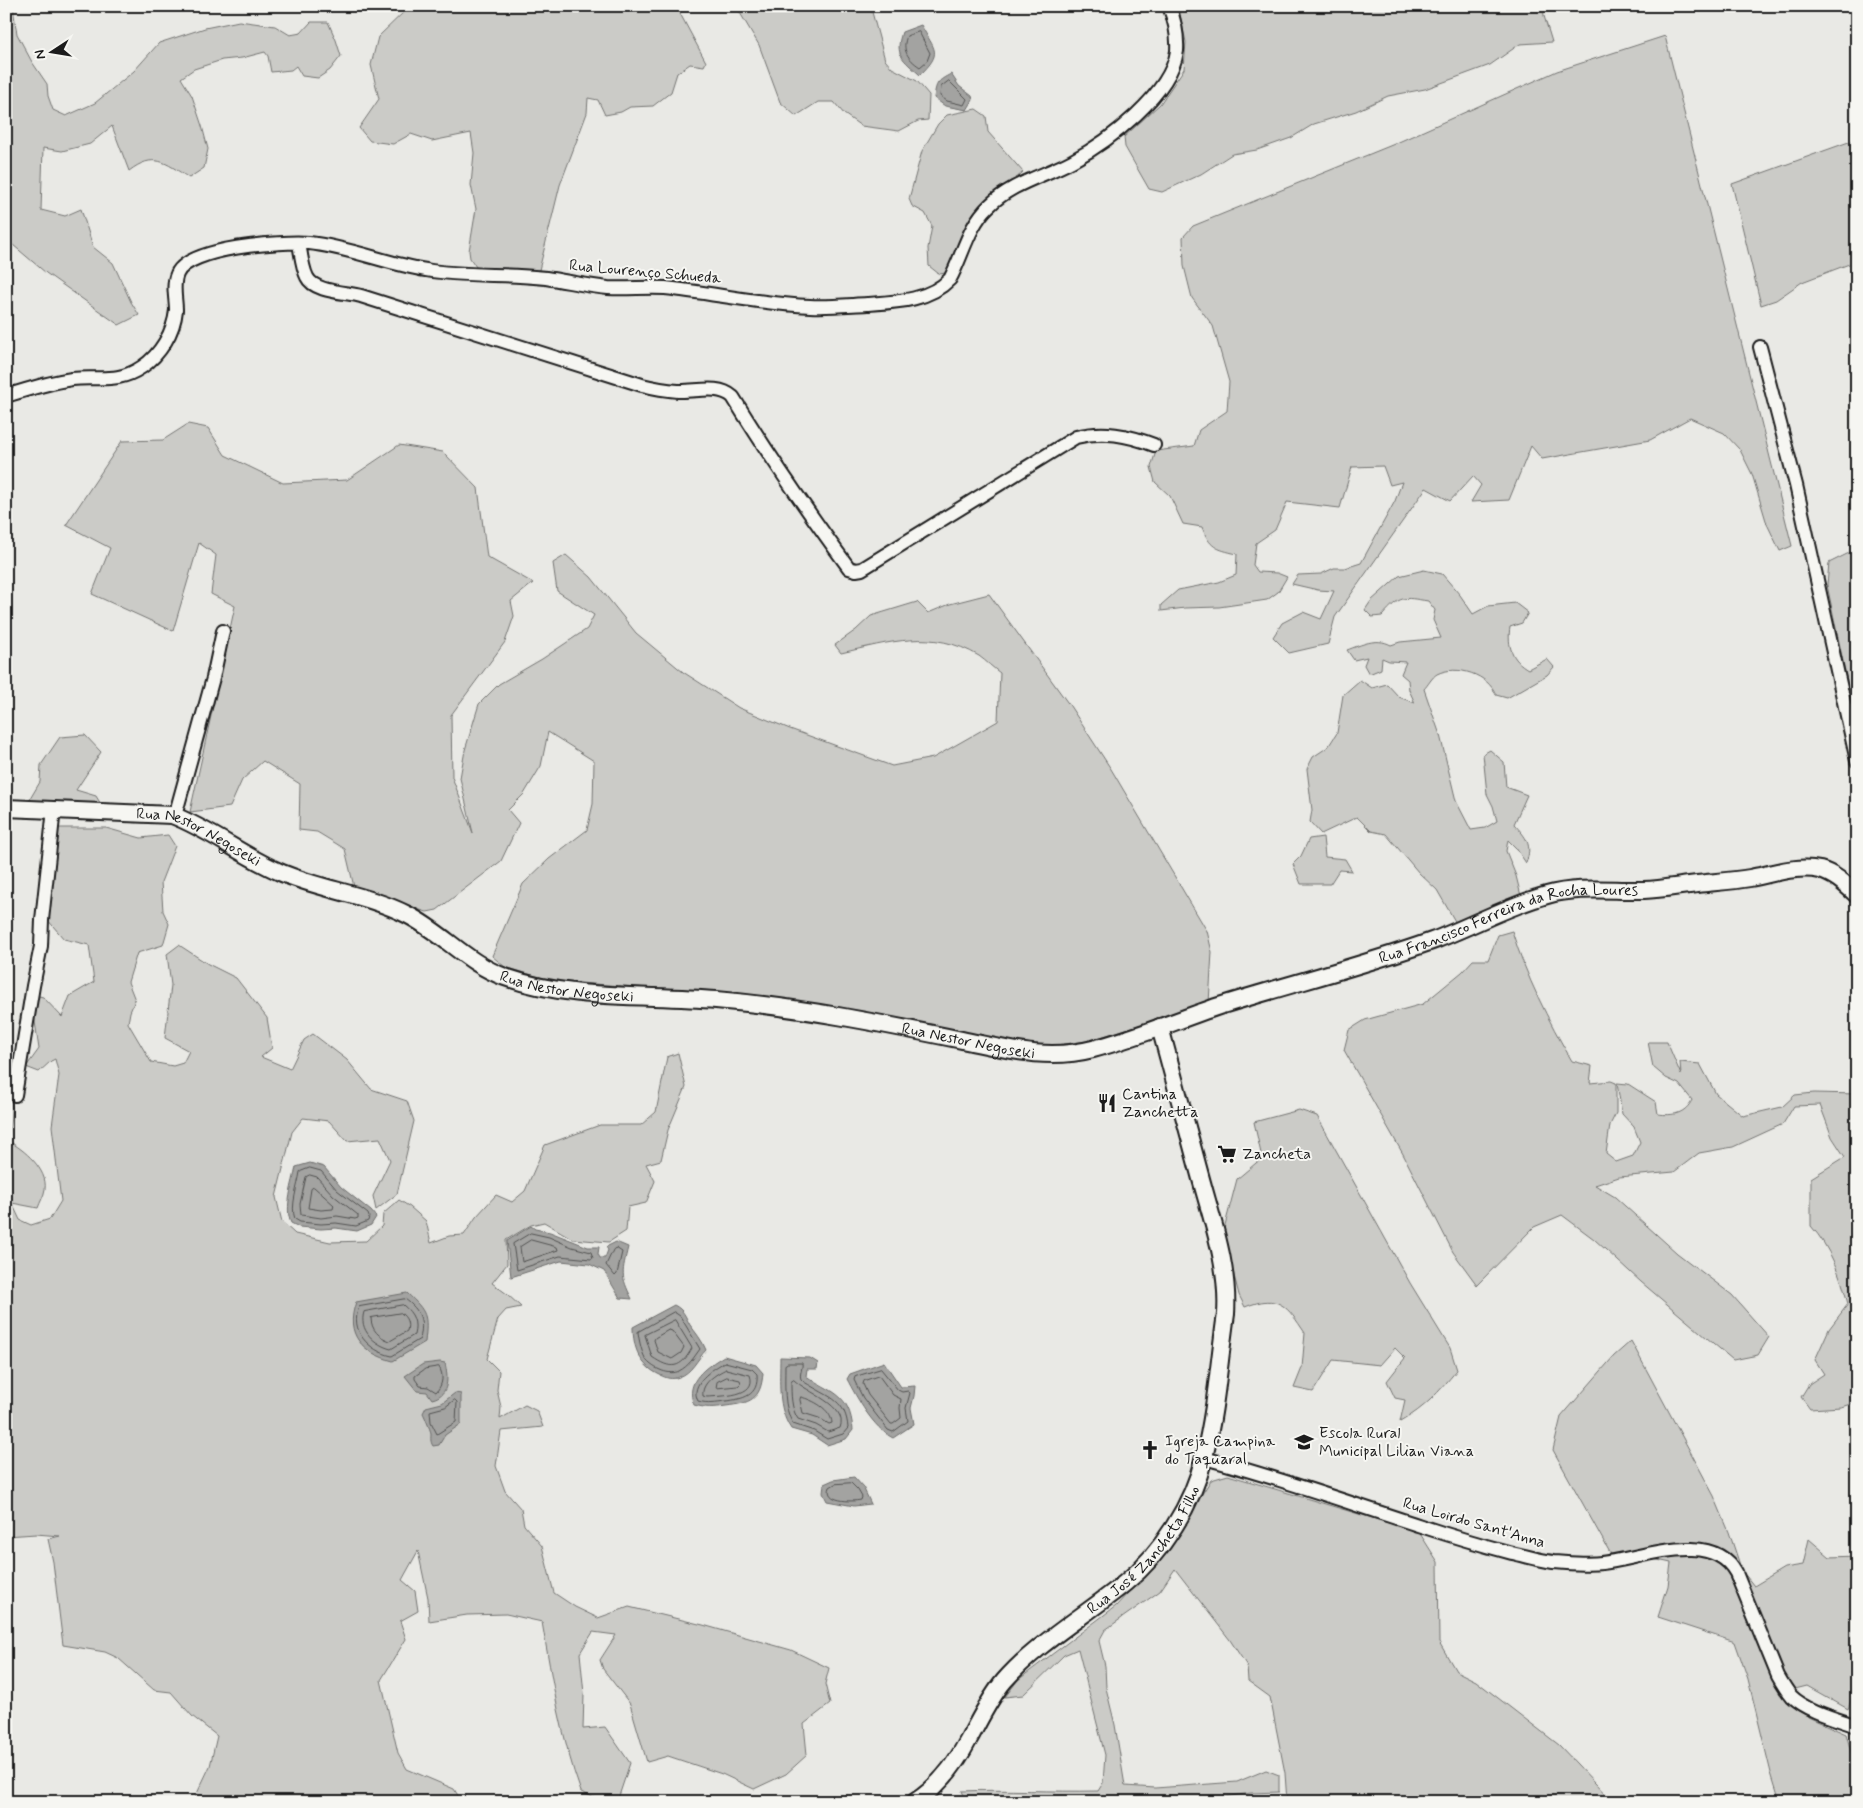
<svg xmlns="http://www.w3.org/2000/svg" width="1863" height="1808" font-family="Mynerve,sans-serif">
<rect width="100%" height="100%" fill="#e9e9e5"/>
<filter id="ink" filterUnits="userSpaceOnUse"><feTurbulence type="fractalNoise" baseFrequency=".02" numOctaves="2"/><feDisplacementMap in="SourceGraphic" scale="10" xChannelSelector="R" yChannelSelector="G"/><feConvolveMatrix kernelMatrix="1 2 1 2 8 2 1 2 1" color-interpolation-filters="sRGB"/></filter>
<g filter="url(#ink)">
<!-- green -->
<path fill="#cbcbc7" stroke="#747472" d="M6,6H14L13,8L17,34L32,62L47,84L48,96L53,110L66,116L95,103L134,71L159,43L205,28L239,21L275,26L290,35L301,33L311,22H328L336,40L341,56L330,70L318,78L302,76L296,66L291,70L271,72L268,56L265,52L242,58L222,60L194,69L181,78L192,96L202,126L208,149L204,168L189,178C165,162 154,152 129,171L112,126L90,144L62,151L43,148L41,210L65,216L81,209L93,247L113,263L131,302L139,315L119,325L46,273L6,239V94L11,74L6,56Z
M410,6H676L706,62L704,66L690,64L677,73L671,92L653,106L630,107L621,112L605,115L598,100L588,98L587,113L560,185L538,274L476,267L470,258L469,251L476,209L471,185L474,153L471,133L432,141L411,134L393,144L370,141L359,128L379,99L371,65L378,37Z
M736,6H868L872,12L885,60L892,68L917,81L929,95L928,120L918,121L899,131L861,126L844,114L834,102H818L796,116L780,102L759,45Z
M1178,6H1543L1544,16L1552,42L1520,44L1490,65L1425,89L1388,96L1356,111L1314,124L1291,138L1257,150L1232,154L1201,174L1162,192L1149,189L1125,147L1124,137L1160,104L1184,69L1186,42Z
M1665,36L1792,546L1780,551L1767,524L1752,474L1740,450L1724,433L1690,418L1650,440L1542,459L1531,446L1509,500L1471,502L1481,485L1473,476L1450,501L1426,488L1335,617L1328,644L1289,653L1273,637L1282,623L1303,612L1321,619L1334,591L1318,590L1292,584L1298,575L1321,574L1334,568H1345L1361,563L1395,501L1402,482L1390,485L1383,466L1352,467L1340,508L1287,502L1275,530L1256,543L1253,565L1258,572L1277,573L1287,577L1278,592L1267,600L1219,607L1185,608L1161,611V605L1178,590L1219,582L1236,575L1237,554C1216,549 1210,548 1202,527L1183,524L1170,496L1155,482L1151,467L1156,451L1194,446L1199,430L1227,411L1229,382L1213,326L1192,298L1184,266L1183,237L1193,226L1392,145L1557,71Z
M976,109L986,116L988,132L1023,172C996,196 963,241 946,273L939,274L929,266L928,248L932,226L925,213L912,206L909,199L922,151L938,124L947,115Z
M1857,139V261L1802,282L1776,300L1761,305L1732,184Z
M188,424L208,428L225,455L283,483L347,480L399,445L443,452L478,488L487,557L533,583L511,601L514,616L505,642L451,715L452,777L473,833L460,778L465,750L479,704L499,684L542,659L587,629L594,615L557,591L553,563L566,555L591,577L636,633L683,672L739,708L790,729L892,766L933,758L998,721L1000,673C993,668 986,661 979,656C932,628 890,642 841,653L835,645L856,630L871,616L917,602L928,613L950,604L989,594L1070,706L1111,769L1207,931L1212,952L1209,1003L1088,1041L1032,1048L773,997L553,981L505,967L492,956L523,884L549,859L587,830L593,804L594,761L548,732L541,766L524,794L508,810L519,823L501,861L437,910L427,912L355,891L345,849L317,832L299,830L300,784L263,761L242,780L230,807L190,812L235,606L211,594L216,555L199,543L173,631L92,594L110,548L66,525L122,441L163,440Z
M1857,549V728L1827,585L1829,563Z
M1424,570L1442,574L1460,595L1473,614L1488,606L1515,603L1528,613L1522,623L1510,627C1507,646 1512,660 1528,669L1547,659L1554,667L1547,675L1507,698L1496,695C1489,675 1457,664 1437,674C1432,677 1428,685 1424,689L1440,735L1456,801L1471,830L1485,828L1497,821L1493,806L1487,794L1483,754L1490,750L1504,762L1506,787L1527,795L1514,824C1526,837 1533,845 1526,863L1516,848L1508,840L1506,851L1516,876L1522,900L1456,923L1437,890L1419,873L1386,834L1371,831L1357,817L1321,834L1310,822L1312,810L1307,769L1313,757L1328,747L1337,733L1343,695L1360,680L1372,688L1387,684L1399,697L1415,703L1409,690L1408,680L1401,674L1406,662L1389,661L1382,658L1381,669L1369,674L1364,665L1367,657L1354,660L1347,650C1361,645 1376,637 1391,645L1400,642L1441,638L1433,620L1435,610L1428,601C1402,597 1401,595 1382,616L1372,617L1365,610L1371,601L1399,576Z
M85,735L101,752L76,790L96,796L102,806L27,804L40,782L41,765L60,737Z
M56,828H106L141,838L168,835L175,846L161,882L163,911L169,924L163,945L137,953L128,982L135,1000L130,1012L128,1023L151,1062L173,1066L183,1063L189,1051L165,1038L171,985L167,954L179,945L208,964L236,978L267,1018L272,1048L261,1057L290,1069L304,1040L313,1034L347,1060L371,1089L407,1101L414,1121L397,1194L376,1210L373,1196L390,1160L380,1138L347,1141L329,1121L303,1118L292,1132L276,1197L282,1222L295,1234L330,1242L366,1241L382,1226L383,1214L399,1200L410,1207L426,1221L431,1243L449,1236L464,1235L476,1217L496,1195L512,1202L525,1191L545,1145L600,1125H641L656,1112L667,1057L678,1053L686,1087L668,1130L661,1160L646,1164L655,1181L646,1203L628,1207L626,1231L609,1242L573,1239L544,1222L531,1225L506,1240L507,1264L492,1283L507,1294L521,1307L506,1310L498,1319L487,1359L499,1371L497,1390L501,1407L500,1419L525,1405L537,1411L543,1427L501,1431L496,1466L505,1491L521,1509L524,1525L542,1546L554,1593L575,1607L598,1618L629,1607L703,1625L791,1650L829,1668L825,1684L830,1704L804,1724L807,1755L786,1774L754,1789L722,1774L668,1756L647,1762L630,1704L603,1669L600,1660L616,1635L593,1632L580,1653L584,1694L583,1729L605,1727L630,1763L617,1802H599L597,1799L581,1792C561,1737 552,1680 542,1622L506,1614L467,1615L429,1621L428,1598L418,1551L402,1580L415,1591L418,1611L400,1621L406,1639L381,1680L398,1753L407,1769L454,1789L462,1802H193L210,1766L217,1736L192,1716L171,1692L154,1690L118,1658L105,1652L63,1645L53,1562L48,1539L60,1536L36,1534L6,1536V1068L12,1108L8,1141C24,1149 48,1170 45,1189C44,1196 40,1202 38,1208L12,1203L20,1220L31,1225L50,1219L61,1201L52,1126L59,1075L55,1059L51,1061L39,1072L26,1067L39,1049L33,1008L35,995L43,997L62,1017L70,996L94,982L89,945L64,939L47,919Z
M1323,837L1325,857L1345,859L1352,871L1339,870L1330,884H1301L1293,864L1301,856L1309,839Z
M1512,931C1526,976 1548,1020 1572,1061L1592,1066L1590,1083L1611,1081L1616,1083V1113L1610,1125L1606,1154L1616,1162L1633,1156L1640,1142L1634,1127L1622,1114L1617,1083L1628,1084L1656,1102L1658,1114C1673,1116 1685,1114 1692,1100L1679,1084L1666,1078L1653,1067L1648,1042H1667L1681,1075L1680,1062L1700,1064L1716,1094L1743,1116L1782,1107L1795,1095L1814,1093L1857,1094V1402L1841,1407L1810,1409L1801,1397L1809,1384L1824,1374L1815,1360L1829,1329L1848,1304C1841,1276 1830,1247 1811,1226V1178L1845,1157L1832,1137L1820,1105L1794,1106L1783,1124L1733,1147L1699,1153L1674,1172L1619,1177L1595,1185L1615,1197L1677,1253L1732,1295L1769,1337L1758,1355L1733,1360L1641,1282L1594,1239L1562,1215L1534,1227L1477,1285L1453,1252L1403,1154L1344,1050L1349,1030L1365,1020L1423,1004L1462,972L1473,960H1488L1498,935Z
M1299,1110L1317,1116L1410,1283L1450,1348L1457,1370C1438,1393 1426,1407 1400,1422L1405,1400L1395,1398L1387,1381L1405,1358L1395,1348L1380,1365L1333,1360L1313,1392L1294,1388L1302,1368L1305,1333C1287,1306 1279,1293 1245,1307L1239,1295L1228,1252L1224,1229L1237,1179L1262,1158L1254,1122Z
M1631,1341L1714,1496L1729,1532L1742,1571L1754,1586L1784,1568L1803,1565L1809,1539L1830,1557L1857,1556V1684L1848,1709L1807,1686L1795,1689L1787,1701C1798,1704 1803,1706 1808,1717L1846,1734L1857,1772V1787L1851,1790L1855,1802H1780L1771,1773L1748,1679L1735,1642L1658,1617L1668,1586L1671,1563L1644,1557L1613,1558L1553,1450L1561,1417L1614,1356Z
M1228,1475L1419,1532L1438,1562L1439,1642L1456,1671L1476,1681L1559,1745L1613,1802H1287L1285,1773L1270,1697L1248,1681L1247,1666L1230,1640L1175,1569L1160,1591L1105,1630L1099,1641L1105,1666L1106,1688L1115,1725L1125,1786L1155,1788L1237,1782L1266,1770L1279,1775V1792L1251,1793L1190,1802H967L962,1791C1007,1789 1052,1792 1098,1791L1103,1783L1105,1755L1078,1649L1064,1655L1023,1695L1005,1697L1018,1680L1116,1606L1163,1555L1211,1480Z"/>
<!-- water -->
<path fill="#a3a3a1" stroke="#6d6d6c" d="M921,25C935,51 943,52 920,75C903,59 894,56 902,32Z
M951,74L959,86L972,96L973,100L967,110L945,106L934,98C936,83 937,81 951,74Z
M310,1163L324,1167L341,1187L371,1211L376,1217L371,1225L357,1231L336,1228L321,1229L299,1227L291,1223C284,1208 293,1183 296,1167Z
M531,1226L535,1229L550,1232L588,1247H599L598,1254L600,1258H605L608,1250L606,1247L616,1242L628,1247C622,1273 620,1275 632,1299L620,1298L604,1271L589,1264L561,1261L511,1277L507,1241Z
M407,1293C427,1312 428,1315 425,1342L393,1361C363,1353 344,1335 356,1302Z
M674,1305C684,1310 685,1316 690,1325C696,1333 702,1340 706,1350C697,1359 692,1373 679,1377C672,1380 666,1378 660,1375C640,1366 633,1348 633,1327Z
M724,1356L756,1365L763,1373C761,1400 750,1403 726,1406C714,1408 705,1408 694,1405C684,1381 706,1367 724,1356Z
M780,1357L810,1358L818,1363L817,1369H807L806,1376C832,1393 850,1393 853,1430L846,1439L827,1445L812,1435L791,1429C777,1408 780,1382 780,1357Z
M440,1362L445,1363C448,1377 450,1395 432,1399L427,1392L417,1391L405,1376L423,1364Z
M884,1362L901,1387L915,1386L914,1396L911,1408L914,1424L893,1438C873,1428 857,1398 847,1379L850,1374Z
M455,1393L461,1394V1424L445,1435L439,1445L433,1446C430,1441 431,1439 431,1433C430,1429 425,1417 423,1413L426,1407L442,1403Z
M854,1477L863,1487L871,1504L854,1506L827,1501L823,1493L824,1484L833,1480Z"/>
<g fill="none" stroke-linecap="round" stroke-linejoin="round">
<!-- shore -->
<path stroke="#525251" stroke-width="1" d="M919,32L930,53L927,61L920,67C908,59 901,50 907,36Z
M949,81L967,99L964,105L947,101L940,96L941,87Z
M310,1168L321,1171L337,1190L368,1214L369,1217L368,1221L356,1226L336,1223L321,1224L300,1222L295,1219C290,1206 298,1186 300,1172Z
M310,1175L317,1177L333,1195L358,1215V1218L355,1219L337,1216L321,1218L301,1215L300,1204L306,1177Z
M314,1187L334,1205L333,1209L321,1210L308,1208L311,1189Z
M531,1233L549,1237L572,1247L591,1252L593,1258L591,1259L560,1256L517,1270L513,1244Z
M531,1240L557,1247L558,1250L522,1262L520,1247Z
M616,1248L622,1252L617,1274L615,1276L606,1265L613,1250Z
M405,1299C421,1311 424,1320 420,1339L392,1356C369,1351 349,1331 359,1307Z
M403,1305C414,1314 417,1322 414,1335L391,1349C375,1345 358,1330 364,1312Z
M674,1312L680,1316L700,1349C694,1357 689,1366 679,1371C670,1376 654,1369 647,1361C642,1355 639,1340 638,1332Z
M401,1313C407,1318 409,1323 407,1331L390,1341C379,1337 371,1330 371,1318Z
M675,1320L692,1348C681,1369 671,1370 652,1357L645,1335Z
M669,1330L672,1331L684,1347L681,1353L672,1359L658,1352L654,1340L655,1338Z
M725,1362L752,1369L757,1374C759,1396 743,1399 726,1401C716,1402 708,1404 698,1401C689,1384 712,1369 725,1362Z
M788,1363H802C803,1368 799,1374 801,1379C803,1382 808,1384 811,1386C831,1398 846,1401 848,1428L843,1434L827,1439L814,1431L793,1424C783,1407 785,1385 785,1365Z
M439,1367C444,1375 443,1385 436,1392L428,1387L420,1386L415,1379V1376L425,1369Z
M726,1369L750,1375C758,1397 720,1396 707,1397L703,1396C701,1383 716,1374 726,1369Z
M881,1369L898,1390L902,1392L908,1391L910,1393L906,1408L908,1421L893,1432L888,1430L863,1398L854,1380L855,1377Z
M879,1376L893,1395L901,1399L900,1408L901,1418L893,1424H891L868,1395L863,1384L864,1381Z
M727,1377L740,1380L741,1383L738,1386L716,1388L717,1382Z
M794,1380C806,1392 849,1406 840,1428L828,1432L816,1425L798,1419C791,1409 791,1394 791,1382Z
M801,1397C813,1400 831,1409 832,1423L829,1424L819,1418L803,1413L800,1400Z
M455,1400L457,1402L456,1422L437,1434L431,1422L430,1411L445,1407Z
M851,1483L858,1490L862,1497L861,1500C851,1502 824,1502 830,1487L835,1484Z"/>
<!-- minor casing -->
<g stroke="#1c1c1c" stroke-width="16">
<path id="minor" d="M299,243C301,253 302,267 307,277C314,292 345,292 361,296L642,385C654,388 665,390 678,391C696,392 718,384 733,397C769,456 808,512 849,568L856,570L862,569L1076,437C1103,430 1128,435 1154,445
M1760,347L1796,485L1857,761
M6,396C28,389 50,382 72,379C99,376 117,384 142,367C160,355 174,332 176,310C176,299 172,285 177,274C188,247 282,241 309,243C349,247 387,264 426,270C465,277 506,273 546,278C566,281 587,286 608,288C627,289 646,287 665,288C713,293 761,304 810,306C829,307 848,305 867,304C896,302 929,301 950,279C963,255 968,226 989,206C1012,183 1044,176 1072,161C1108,142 1171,94 1177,51C1178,35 1175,21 1169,6
M175,816L213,678L223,631
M15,1095L33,986L41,946L42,920L54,809
M1204,1458C1277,1477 1349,1503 1421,1526C1451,1536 1482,1545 1512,1553C1526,1556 1539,1560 1553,1562C1570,1563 1586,1565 1602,1563C1641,1559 1712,1528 1736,1573L1778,1676C1782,1683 1786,1690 1791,1696C1806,1711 1837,1719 1857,1726"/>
</g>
<!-- tertiary casing -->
<g stroke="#1c1c1c" stroke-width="20">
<g id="tertiary">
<path id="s1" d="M6,808L172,815C211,830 244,857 282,873C323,890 369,895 408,915C443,933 468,964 505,977C574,1001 645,994 716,1000C799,1007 880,1023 962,1040C1006,1049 1047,1061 1093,1049C1136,1038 1177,1020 1219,1006C1290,984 1362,966 1432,941C1470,927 1507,906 1547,895C1579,886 1612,891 1644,890C1662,889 1679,886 1697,884C1715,882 1732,881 1750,878C1772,874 1797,865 1820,870C1835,874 1846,885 1857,895"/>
<path id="s2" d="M915,1802C938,1787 956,1764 969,1739C980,1719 989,1699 1004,1681C1037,1643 1086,1615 1125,1583C1162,1553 1193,1504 1204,1457C1216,1410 1219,1361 1226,1314C1229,1268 1213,1223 1201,1179C1187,1128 1174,1078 1160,1027"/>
</g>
</g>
<!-- minor -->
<use href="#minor" stroke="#f6f6f2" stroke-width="12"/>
<!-- tertiary -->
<use href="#tertiary" stroke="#f6f6f2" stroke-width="16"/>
</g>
</g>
<!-- icons -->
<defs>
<g id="restaurant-bare" transform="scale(1.5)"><path d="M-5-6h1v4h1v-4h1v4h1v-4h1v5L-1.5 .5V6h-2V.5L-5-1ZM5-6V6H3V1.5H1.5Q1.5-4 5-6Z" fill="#1c1c1c" stroke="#f6f6f2" stroke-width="2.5" paint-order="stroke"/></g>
<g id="supermarket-bare" transform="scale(1.5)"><path d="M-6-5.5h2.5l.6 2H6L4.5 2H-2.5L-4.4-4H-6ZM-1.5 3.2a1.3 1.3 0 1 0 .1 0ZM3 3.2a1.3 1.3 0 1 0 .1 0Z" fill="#1c1c1c" stroke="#f6f6f2" stroke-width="2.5" paint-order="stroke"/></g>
<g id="school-bare" transform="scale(1.5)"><path d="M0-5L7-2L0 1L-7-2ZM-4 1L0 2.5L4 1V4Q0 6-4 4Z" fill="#1c1c1c" stroke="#f6f6f2" stroke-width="2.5" paint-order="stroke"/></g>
<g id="church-bare" transform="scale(1.5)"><path d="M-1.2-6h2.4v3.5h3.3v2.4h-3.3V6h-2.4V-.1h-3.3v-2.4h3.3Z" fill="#1c1c1c" stroke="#f6f6f2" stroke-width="2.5" paint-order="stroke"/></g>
</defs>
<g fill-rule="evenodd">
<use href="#restaurant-bare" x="1107" y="1103"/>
<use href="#supermarket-bare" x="1227" y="1154"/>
<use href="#school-bare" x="1304" y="1442"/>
<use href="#church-bare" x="1150" y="1450"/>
</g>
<g text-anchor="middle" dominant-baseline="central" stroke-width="4" stroke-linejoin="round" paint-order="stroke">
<!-- street labels -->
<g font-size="16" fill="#1c1c1c" stroke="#f6f6f2">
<text transform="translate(645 272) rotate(5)">Rua Lourenço Schueda</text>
<text stroke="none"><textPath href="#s1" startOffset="198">Rua Nestor Negoseki</textPath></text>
<text stroke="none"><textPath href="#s1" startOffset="1570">Rua Francisco Ferreira da Rocha Loures</textPath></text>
<text stroke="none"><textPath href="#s1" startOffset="602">Rua Nestor Negoseki</textPath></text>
<text stroke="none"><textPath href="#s1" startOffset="1008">Rua Nestor Negoseki</textPath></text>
<text transform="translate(1474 1523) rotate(16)">Rua Loirdo Sant'Anna</text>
<text stroke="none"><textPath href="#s2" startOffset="345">Rua José Zancheta Filho</textPath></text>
</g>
<!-- poi labels -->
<g font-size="16" fill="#1c1c1c" stroke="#f6f6f2" text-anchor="start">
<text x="1122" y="1094">Cantina<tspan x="1122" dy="18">Zanchetta</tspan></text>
<text x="1242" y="1154">Zancheta</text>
<text x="1319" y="1433">Escola Rural<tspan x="1319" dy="18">Municipal Lilian Viana</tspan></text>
<text x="1165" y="1441">Igreja Campina<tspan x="1165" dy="18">do Taquaral</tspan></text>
</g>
</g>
<!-- margin -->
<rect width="1863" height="1808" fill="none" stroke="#f6f6f2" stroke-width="25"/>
<rect x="12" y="12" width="1838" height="1783" fill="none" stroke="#1c1c1c" stroke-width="2" filter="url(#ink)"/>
<!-- north arrow -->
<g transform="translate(52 52) rotate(258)" stroke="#f6f6f2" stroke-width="4" paint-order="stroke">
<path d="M0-4L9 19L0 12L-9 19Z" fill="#1c1c1c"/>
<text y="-8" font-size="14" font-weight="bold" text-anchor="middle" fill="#1c1c1c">N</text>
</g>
</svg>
